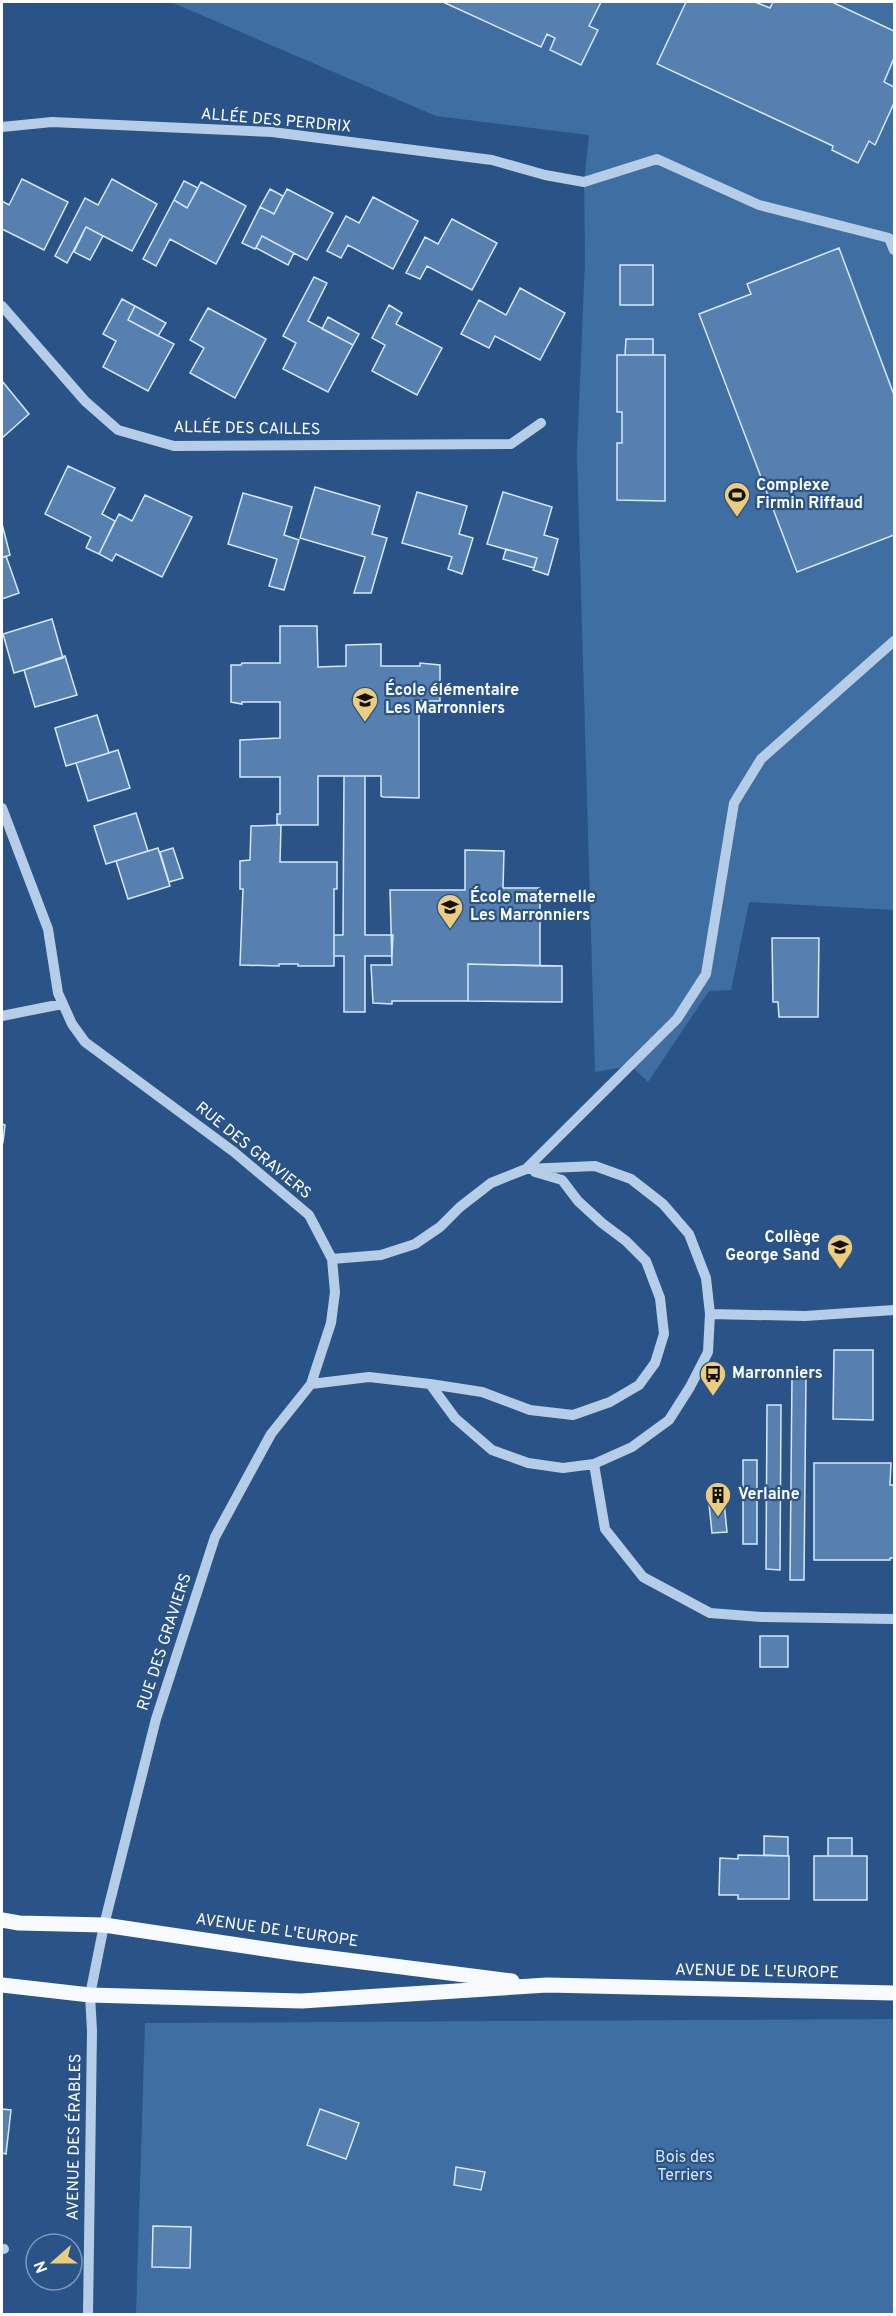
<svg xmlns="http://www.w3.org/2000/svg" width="896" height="2316" font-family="Overpass,sans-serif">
<rect width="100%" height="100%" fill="#2a5487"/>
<!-- green -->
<path fill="#3f6ea3" d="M171,2H894V910L749,902L731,990L709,991L648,1082L631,1066L595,1072L577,455L585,259L584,182L589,135L436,116Z
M894,2019V2314H136L145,2023Z"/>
<!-- building -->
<path fill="#5680b0" stroke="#d9e7f6" stroke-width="1.5" d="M443,2H601L589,26L598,30L581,65L550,50L555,38L547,34L541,47Z
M686,2H755L770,8L773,2H832L894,31V58L884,82L894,87V103L875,145L869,141L858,163L832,150L833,146L657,64Z
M22,179L68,202L44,250L2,229V201L9,205Z
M112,179L157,204L132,251L86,227L67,263L55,256L85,198L98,205Z
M184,181L198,188L187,208L174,200Z
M201,182L246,206L216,264L170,239L156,266L143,259L174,200L187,208Z
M270,189L283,196L274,214L260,207Z
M287,189L333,213L307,260L262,236L255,249L242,243L260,207L274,214Z
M373,197L418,221L393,269L348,245L341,258L327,251L346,216L359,223Z
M452,219L497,243L472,290L427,266L420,279L406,273L425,237L438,244Z
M86,227L103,236L90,260L74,252Z
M262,236L294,253L288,265L256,248Z
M839,248L894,395V535L797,572L699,314L751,294L747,284Z
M620,265H653V305H620Z
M314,277L327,283L308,321L353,345L328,392L283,369L296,343L283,336Z
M520,288L565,313L540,360L495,336L489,348L461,334L479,300L506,315Z
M122,299L135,306L128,320L174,344L148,391L103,367L116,341L103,334Z
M389,305L402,313L396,324L442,348L417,395L372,371L385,345L372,338Z
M135,306L166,323L158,336L128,320Z
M208,308L266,339L235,398L190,373L204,348L190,340Z
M328,317L359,334L353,345L322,329Z
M626,339H653V355H625Z
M617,355H665V501L617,500V443H622V412H617Z
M2,381L29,414L2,438Z
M68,466L115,488L102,514L115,521L99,554L86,548L91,537L45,514Z
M315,487L380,506L372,534L387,538L371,593H354L365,557L300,538Z
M417,492L467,506L459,534L473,538L462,574L448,569L452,557L402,543Z
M503,492L552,507L544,535L558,539L548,575L533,570L537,558L487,544Z
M243,493L292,507L284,535L299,540L284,590L269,586L277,559L228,544Z
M145,495L192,517L162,577L116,554L112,561L99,554L119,514L132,521Z
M2,524L10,555L2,558Z
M506,549L537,558L534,568L503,559Z
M6,556L19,593L2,599V558Z
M52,619L63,658L14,673L3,634Z
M280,626H317L318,667L346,666V645L381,644V666H420V663L440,665V701H419V798L383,797L381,796V776H318V825H281L277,824V814H280V777H240V740L280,738V702H242V704L231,702V665H241L242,663H280Z
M65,656L77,695L35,707L24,670Z
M97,715L109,753L66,766L55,728Z
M118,750L130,788L88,801L76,763Z
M344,776H365V935H393L392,956H365V1012H344V956H334V935H343Z
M136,813L148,851L106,864L94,826Z
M281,825L280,862H337V889H334V966H298V964H279V966L240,965L243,889H240V861L250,860L251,826Z
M158,848L170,886L128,899L116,861Z
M173,848L183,878L169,882L160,852Z
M465,850L504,851L503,888H540V966L468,964V1001H392V1004L373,1003L371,965H392L390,890H465Z
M772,938H819L818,1017H779L778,1002H773Z
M468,964L562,966V1002L468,1001Z
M2,1124L5,1125L3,1142L2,1141Z
M834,1350H873V1420L833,1419Z
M792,1375L806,1376L804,1580H790Z
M767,1405H781L780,1570L766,1569Z
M743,1460H757V1544H743Z
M814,1463H891L890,1485H894V1558H890V1560H814Z
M724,1502L727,1532L712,1533L709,1504Z
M760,1636H788V1667H760Z
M764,1836L788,1837V1856L764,1855Z
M828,1838H852V1856H828Z
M738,1855L789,1856V1899H738V1895H719L720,1858L738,1859Z
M814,1856H867V1900H814Z
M2,2109L11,2110L6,2154L2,2153Z
M320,2109L359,2123L346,2159L307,2145Z
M456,2167L485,2172L481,2190L454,2185Z
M153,2226L191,2227L190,2268L152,2267Z"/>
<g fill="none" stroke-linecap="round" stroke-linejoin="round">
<!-- minor -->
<path stroke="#b6cde8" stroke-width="10" d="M2,127L52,122L272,132L492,160L545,175L584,182L657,159L759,205L889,238L894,250
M2,306L85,401L118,430L174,446L511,444L541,423
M2,808L48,929L58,993L72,1024L85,1042L234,1152L309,1215L332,1259L335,1292L331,1323L311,1384L271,1434L215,1537L156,1719L104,1925L90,1995L92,2031L88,2314
M2,1016L62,1004
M526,1169L677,1019L706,974L734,803L761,759L894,641
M332,1259L381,1255L415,1244L440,1227L460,1207L491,1183L526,1169L595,1166L631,1179L663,1204L689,1234L706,1278L710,1314L708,1352L690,1387L669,1420L632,1447L594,1464L563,1468L528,1463L492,1450L455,1418L430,1384
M710,1314L805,1316L894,1310
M311,1384L369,1377L430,1384L482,1392L530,1410L573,1415L610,1402L639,1385L655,1363L664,1334L660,1298L646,1261L626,1241L602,1223L578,1201L562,1180L535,1172
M594,1464L605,1529L643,1577L710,1613L761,1617L894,1619
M2,2249H4"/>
<!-- major -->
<path stroke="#f7fafe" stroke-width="15" d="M2,1920L19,1923L104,1925L299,1954L512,1981
M2,1985L90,1995L302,2001L547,1985L894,1993"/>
</g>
<!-- icons -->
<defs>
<g id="stadium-pin" transform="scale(1.35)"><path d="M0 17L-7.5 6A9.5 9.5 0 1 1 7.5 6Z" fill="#eecc7d" stroke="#2a5487"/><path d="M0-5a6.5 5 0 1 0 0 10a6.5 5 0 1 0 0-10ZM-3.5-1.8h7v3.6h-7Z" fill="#111"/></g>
<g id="school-pin" transform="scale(1.35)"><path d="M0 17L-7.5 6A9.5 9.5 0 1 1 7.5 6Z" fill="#eecc7d" stroke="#2a5487"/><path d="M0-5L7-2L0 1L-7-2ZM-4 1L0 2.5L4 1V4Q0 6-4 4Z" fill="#111"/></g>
<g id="bus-pin" transform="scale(1.35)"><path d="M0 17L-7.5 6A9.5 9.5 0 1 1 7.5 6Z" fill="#eecc7d" stroke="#2a5487"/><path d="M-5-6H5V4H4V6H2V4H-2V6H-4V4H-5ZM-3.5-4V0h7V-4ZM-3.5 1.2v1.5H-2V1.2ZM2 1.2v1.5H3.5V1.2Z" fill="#111"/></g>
<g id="building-pin" transform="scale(1.35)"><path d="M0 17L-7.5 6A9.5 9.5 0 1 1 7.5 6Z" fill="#eecc7d" stroke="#2a5487"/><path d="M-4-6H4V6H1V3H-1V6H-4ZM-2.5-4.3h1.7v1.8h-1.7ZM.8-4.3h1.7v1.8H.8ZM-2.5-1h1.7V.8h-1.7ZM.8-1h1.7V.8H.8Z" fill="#111"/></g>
</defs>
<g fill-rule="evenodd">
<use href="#stadium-pin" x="737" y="495"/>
<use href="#school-pin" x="365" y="700"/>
<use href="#school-pin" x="450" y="907"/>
<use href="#school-pin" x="840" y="1247"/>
<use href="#bus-pin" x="713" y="1374"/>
<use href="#building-pin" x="718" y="1495"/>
</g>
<g text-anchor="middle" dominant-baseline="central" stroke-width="4.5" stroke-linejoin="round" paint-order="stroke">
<!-- street labels -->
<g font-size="16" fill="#fff" stroke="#2a5487">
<text transform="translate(276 121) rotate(5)">ALLÉE DES PERDRIX</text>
<text transform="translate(247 429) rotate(1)">ALLÉE DES CAILLES</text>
<text transform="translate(253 1151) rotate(39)">RUE DES GRAVIERS</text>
<text transform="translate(165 1642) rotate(-72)">RUE DES GRAVIERS</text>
<text transform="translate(277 1931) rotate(8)">AVENUE DE L'EUROPE</text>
<text transform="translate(757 1972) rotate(1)">AVENUE DE L'EUROPE</text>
<text transform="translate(75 2137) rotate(-89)">AVENUE DES ÉRABLES</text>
</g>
<!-- poi labels -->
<g font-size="16" font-weight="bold" fill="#fff" stroke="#2a5487" text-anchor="start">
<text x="756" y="486">Complexe<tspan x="756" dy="18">Firmin Riffaud</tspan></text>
<text x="385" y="691">École élémentaire<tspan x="385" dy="18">Les Marronniers</tspan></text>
<text x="470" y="898">École maternelle<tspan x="470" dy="18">Les Marronniers</tspan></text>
<text x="820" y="1238" text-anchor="end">Collège<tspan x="820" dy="18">George Sand</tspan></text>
<text x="732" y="1374">Marronniers</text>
<text x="738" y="1495">Verlaine</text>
</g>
<!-- park labels -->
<g font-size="16" fill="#d9e7f6" stroke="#2a5487">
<text x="685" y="2158">Bois des<tspan x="685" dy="18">Terriers</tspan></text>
</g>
</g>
<!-- border -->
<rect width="896" height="2316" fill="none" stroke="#ffffff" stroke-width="6"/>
<!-- north arrow -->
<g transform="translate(54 2262) rotate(249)"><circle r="28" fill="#2a5487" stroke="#7f98b7" stroke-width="1.5"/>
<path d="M0-4.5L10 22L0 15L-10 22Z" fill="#eecc7d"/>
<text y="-9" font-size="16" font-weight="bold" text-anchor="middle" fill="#ffffff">N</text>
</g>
</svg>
